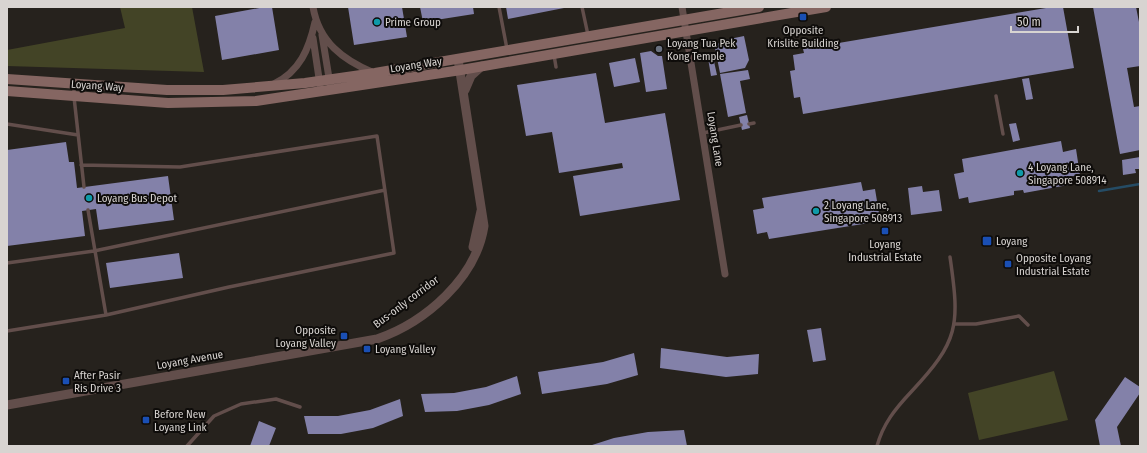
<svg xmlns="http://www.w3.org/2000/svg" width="1147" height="453" font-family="'Fira Sans Condensed',sans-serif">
<rect width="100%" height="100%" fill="#26221d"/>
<!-- green -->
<path fill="#434426" d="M120,7H192L204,72L7,66V50L125,28Z
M1054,371L1068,420L979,440L968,393Z"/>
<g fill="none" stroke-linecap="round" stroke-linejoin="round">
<!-- stream -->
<path stroke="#254c65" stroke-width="2.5" d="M1099,191L1140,184"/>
</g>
<!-- building -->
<path fill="#8381a9" d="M265,7H272L279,50L222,60L215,16Z
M348,7H402L407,37L354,45Z
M420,7H473L474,14L423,22Z
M506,7H564V8L508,19Z
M1052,7H1063L1074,68L803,114L800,97L794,98L790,71L795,70L793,55L804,53L803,49Z
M1093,7H1136L1140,27V66L1127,68L1134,107L1140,106V150L1120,154Z
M744,36L749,60L745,68L720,73L715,48L720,41Z
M651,51L658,56H662L667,89L646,92L640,53Z
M713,57L717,75L711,76L708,58Z
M635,58L640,82L614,87L609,63Z
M748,70L750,79L740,81L746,113L728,117L720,74Z
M596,73L605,123L665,113L680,200L580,216L573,176L623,168L622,163L559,173L552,132L526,136L517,85Z
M1029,78L1033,99L1026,100L1022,79Z
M747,115L750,128L742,130L739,117Z
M1016,123L1020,140L1013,142L1009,124Z
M1061,141L1063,152L1076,149L1080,175L1067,177L1068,185L1024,193L1023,190L1014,191V195L969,203L968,197L959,199L954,174L964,172L962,159Z
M66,142L69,162H74L77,188L168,176L174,220L99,230L96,209L82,211L85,236L7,246V150Z
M1140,157V169H1135L1136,173L1123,175L1122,160Z
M861,182L863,191L875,189L879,213L868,215L869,223L769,239L767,232L757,234L753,210L764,208L762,198Z
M922,186L923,192L939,190L942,211L911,215L908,188Z
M179,253L183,278L110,288L106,263Z
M821,328L826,360L813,362L807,330Z
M661,348L727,357L759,354L758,374L726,377L660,368Z
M634,353L638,375L607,384L542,394L538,372L603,362Z
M517,376L521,394L489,405L457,411L425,412L421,394L454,393L486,387Z
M1125,377L1140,387V393L1117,427L1121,446H1100L1095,420Z
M400,399L403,416L373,428L341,434H308L304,416H338L370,410Z
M259,421L276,428L269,446H250Z
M684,430L687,446H589L614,438L648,432Z"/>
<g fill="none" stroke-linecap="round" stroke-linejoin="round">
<!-- service -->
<path stroke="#624e4b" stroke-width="3.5" d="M499,7L507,49
M582,7L588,35
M554,55L556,67
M74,85V97L84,187
M996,96L1003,134
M7,124L78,135
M749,124L754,123
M703,133L741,125
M88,210L106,315
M7,263L94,251L385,190
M955,324H976L1019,316L1028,325
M7,331L106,315L229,287L394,253L377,136L180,167L81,165
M187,446L214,416L241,404L276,399L300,407
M877,446C883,424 895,409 911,392C959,341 960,326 950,257"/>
<!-- minor -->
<path stroke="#624e4b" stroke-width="7" d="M313,7C319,42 343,60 374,73
M682,7L725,274
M322,35L330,84
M313,38L320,85
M274,84C300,71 309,49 315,22"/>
<!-- tertiary -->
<path stroke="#624e4b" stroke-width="9" d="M465,90L471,76L482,66
M473,247L481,211
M7,405L377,339C426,322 476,278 484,226L458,59"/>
<!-- secondary -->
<path stroke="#856662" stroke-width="10" d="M7,79L167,90H223L305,83L375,73L759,7
M7,91L168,103L256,101L461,70L826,7"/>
</g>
<!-- markers -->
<g fill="#1a4fb4" stroke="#0e0c0a" stroke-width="1.5">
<rect x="799" y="13" width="8" height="8" rx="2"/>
<rect x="881" y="227" width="8" height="8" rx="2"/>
<rect x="982" y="236" width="10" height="10" rx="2"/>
<rect x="1004" y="260" width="8" height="8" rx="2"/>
<rect x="340" y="332" width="8" height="8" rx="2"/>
<rect x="363" y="345" width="8" height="8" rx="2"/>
<rect x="62" y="377" width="8" height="8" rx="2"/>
<rect x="142" y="416" width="8" height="8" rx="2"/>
</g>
<g fill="#0f9aa8" stroke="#0e0c0a" stroke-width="1.5">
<circle cx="377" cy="22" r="4"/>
<circle cx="1020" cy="173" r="4"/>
<circle cx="89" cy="198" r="4"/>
<circle cx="816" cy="211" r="4"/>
</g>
<circle fill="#6b7280" stroke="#0e0c0a" stroke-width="1.5" cx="659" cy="49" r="4"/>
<g text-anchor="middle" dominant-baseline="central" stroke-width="4" stroke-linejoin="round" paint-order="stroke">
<!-- poi labels -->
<g font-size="11" fill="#d8d4d1" stroke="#0e0c0a" text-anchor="start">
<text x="385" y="22">Prime Group</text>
<text x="803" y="30" text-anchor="middle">Opposite<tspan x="803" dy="13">Krislite Building</tspan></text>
<text x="667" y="43">Loyang Tua Pek<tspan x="667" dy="13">Kong Temple</tspan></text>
<text x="1028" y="167">4 Loyang Lane,<tspan x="1028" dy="13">Singapore 508914</tspan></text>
<text x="97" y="198">Loyang Bus Depot</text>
<text x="824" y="205">2 Loyang Lane,<tspan x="824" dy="13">Singapore 508913</tspan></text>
<text x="996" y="241">Loyang</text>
<text x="885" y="244" text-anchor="middle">Loyang<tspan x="885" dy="13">Industrial Estate</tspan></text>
<text x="1016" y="258">Opposite Loyang<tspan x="1016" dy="13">Industrial Estate</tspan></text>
<text x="336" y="330" text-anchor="end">Opposite<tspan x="336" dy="13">Loyang Valley</tspan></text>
<text x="375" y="349">Loyang Valley</text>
<text x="74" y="375">After Pasir<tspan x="74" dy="13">Ris Drive 3</tspan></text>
<text x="154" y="414">Before New<tspan x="154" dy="13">Loyang Link</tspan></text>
</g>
<!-- street labels -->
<g font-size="11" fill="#d8d4d1" stroke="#0e0c0a">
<text transform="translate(416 65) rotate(-9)">Loyang Way</text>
<text transform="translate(97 86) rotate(4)">Loyang Way</text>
<text transform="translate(715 139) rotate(81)">Loyang Lane</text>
<text transform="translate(406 302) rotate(-37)">Bus-only corridor</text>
<text transform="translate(190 360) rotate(-10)">Loyang Avenue</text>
</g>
</g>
<!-- border -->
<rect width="1147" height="453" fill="none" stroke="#d8d4d1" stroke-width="16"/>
<!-- scale -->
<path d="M1011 26v6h67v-6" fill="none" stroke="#d8d4d1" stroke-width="2"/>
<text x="1017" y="26" font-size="12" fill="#d8d4d1" stroke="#0e0c0a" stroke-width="3" paint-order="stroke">50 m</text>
</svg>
